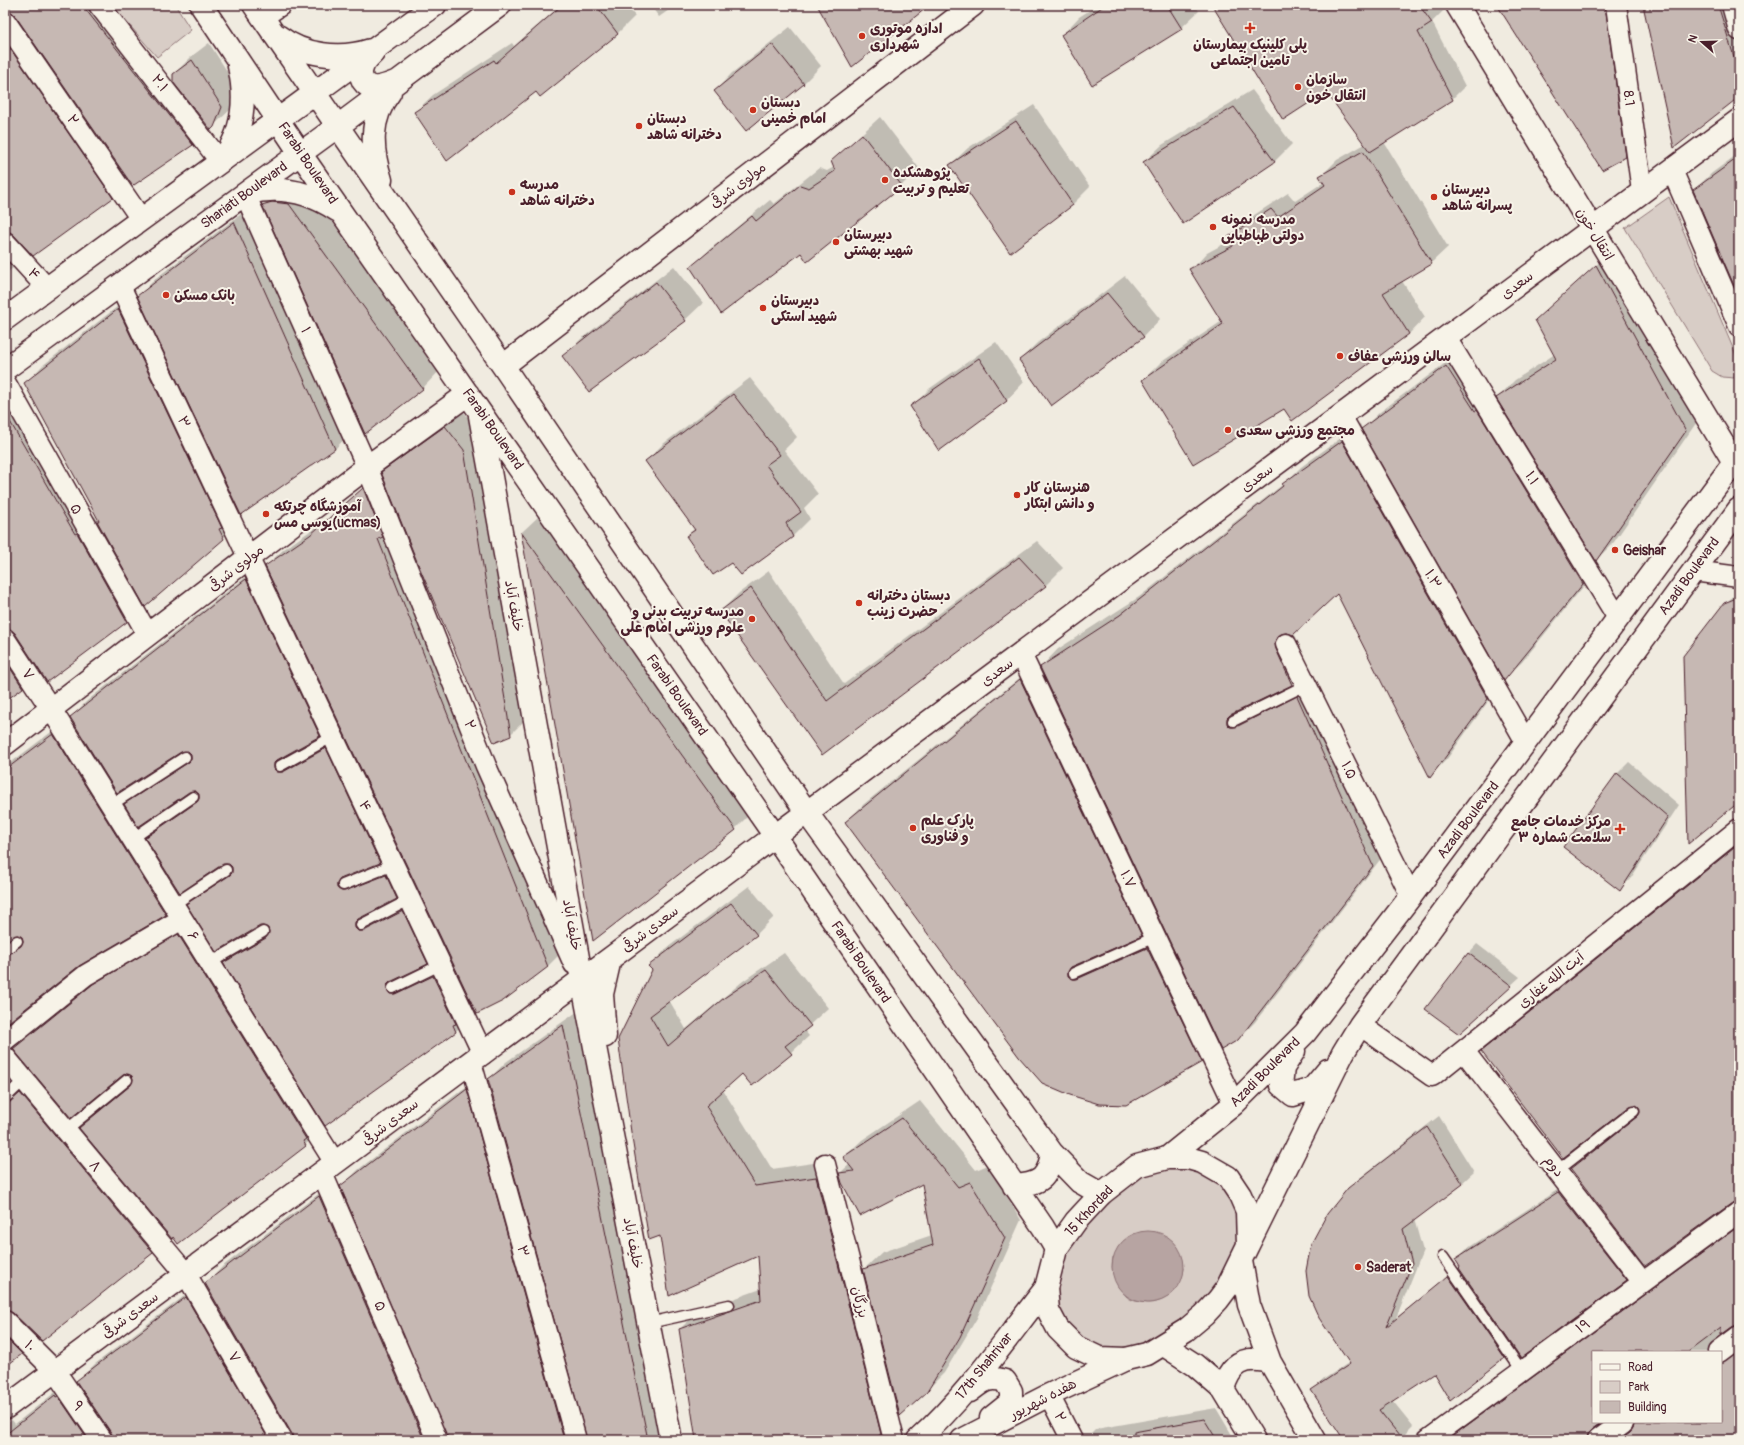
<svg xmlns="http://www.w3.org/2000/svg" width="1744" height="1445" font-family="Pangolin,'Playpen Sans Arabic',sans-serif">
<rect width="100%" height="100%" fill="#f0ebe0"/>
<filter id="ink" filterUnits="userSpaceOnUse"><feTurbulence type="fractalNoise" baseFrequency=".025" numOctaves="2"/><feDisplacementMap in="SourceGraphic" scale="8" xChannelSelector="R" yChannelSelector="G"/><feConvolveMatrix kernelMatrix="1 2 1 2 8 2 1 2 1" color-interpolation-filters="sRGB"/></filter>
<g filter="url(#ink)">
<!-- green -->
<path fill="#d8cdc6" stroke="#917678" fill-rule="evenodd" d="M112,5H175L191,30L157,57Z
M1669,197L1738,360L1734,378L1722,377L1712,371L1625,228Z
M1181,1163L1207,1172L1229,1191L1244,1235L1212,1297L1146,1348L1104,1351L1081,1340L1057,1315L1054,1272L1061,1252L1131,1176ZM1113,1257L1184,1267C1181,1290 1164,1307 1140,1302C1135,1301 1130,1300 1126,1296C1123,1293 1121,1287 1118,1283C1113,1273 1111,1268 1113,1257Z"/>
<!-- water -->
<path fill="#b7a4a2" stroke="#8b6f72" d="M1112 1267a36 36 0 1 1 72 0a36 36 0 1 1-72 0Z"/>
<!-- shadow -->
<path fill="#0003" fill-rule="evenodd" d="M5,5H113L174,83V74L192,56L209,43L239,90L231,109L213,126L209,127L192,144L135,184L130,180L112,198L30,251L13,268L5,274Z
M561,5H626L635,16L618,33L536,90L415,112L433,95L512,43L514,46Z
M650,5H676L659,17Z
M1098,5H1195L1199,11L1181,28L1092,83L1062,35L1079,17Z
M1213,5H1441L1444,10L1432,22L1465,86L1452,99L1384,142L1448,247L1431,263L1402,281L1425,317L1409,334L1284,407L1143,380L1160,363L1222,321L1191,270L1207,253L1231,240L1229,237L1245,221L1288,193L1295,201L1324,182L1321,176L1337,160L1365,144L1326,91Z
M1498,5H1624L1643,139L1625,156Z
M1644,5H1739V96Z
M790,27L821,66L804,83L746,130L715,91L732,73Z
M1252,90L1292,144L1274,162H1144L1162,145Z
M1034,105L1090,187L1073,204L1010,252L950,165L968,148Z
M880,117L919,168L902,185L808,260L801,251L691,268L709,250L770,200L774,204L819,168L827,171L834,167L832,161Z
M1739,153V296L1694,190L1712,173Z
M307,187L440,370L423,388L365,432L264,205L281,188Z
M252,206L352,431L335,449L239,509L236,512L241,521L223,538L145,603L127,621L47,681L40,669L23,687L5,700V388L92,517L95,516L98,522L100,520L25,384L42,366L136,292L138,297L156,278Z
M1614,249L1703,413L1614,542L1596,560L1600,566L1522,662L1504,679L1447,759L1430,776L1338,592L1294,633L1309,666L1291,684L1245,707L1247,710L1315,680L1389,848L1255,1022L1237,1040L1219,1043L1201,1061L1126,1104L846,822L864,804L1038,663L1040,668L1058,649L1139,597L1286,482L1301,467L1360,424L1362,429L1380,412L1464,349L1493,395L1495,394L1497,398L1515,380L1555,354L1536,320ZM1159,917L1166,930L1095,962H1091L1086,959L1141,935Z
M674,266L703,303L685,320L564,357L581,339Z
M1125,276L1160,319L1143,337L1020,360L1037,343Z
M996,342L1024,382L1007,400L939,449L912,407L929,389Z
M750,378L797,437L784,450L818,494L804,508L810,519L793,536L741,574L731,561L687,536L695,528L646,461L663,444Z
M462,410L481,433L528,717L510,735L401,518L395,523L565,949L548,966L473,1005L470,1008L473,1014L456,1031L325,1124L323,1121L320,1124L323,1128L305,1145L173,1236L170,1235L153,1252L42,1339L38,1336L21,1353L5,1365V767L71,717L88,700L264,563L265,567L284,549L329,518L381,472V474L400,455ZM338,717L344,731L301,755H295L291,751L319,735ZM188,750L192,755L143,787L125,805L117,792L181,751ZM196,790L199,793L200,796L164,821L146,838L138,826L189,791ZM398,844L404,858L364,874H359L356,872L380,862ZM222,863H229L233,868L205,887L188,904L196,918L111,967L31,1031L15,1047L11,1042V1019L78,965L166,914L183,897L180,892ZM415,880L421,894L382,914H375L373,911L396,898ZM264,924L270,929L242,946L224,963L217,950ZM15,933L23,936V939H20ZM445,945L452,958L414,977H407L405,974L427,963ZM28,1065L37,1077L25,1087L16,1077ZM126,1072L132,1075L134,1081L98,1111L81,1128L71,1116Z
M539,516L752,812L735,829L593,939L522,532Z
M1037,541L1063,568L1046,585L822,753L721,611L739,593L769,571L844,684Z
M1739,591V800L1725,604Z
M1629,762L1679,805L1631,878L1620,890L1565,847L1618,773Z
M1739,843V1200L1572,1169L1584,1157L1641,1112L1640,1107L1636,1104L1482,1052L1494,1040Z
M749,886L774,917L757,934L669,1000L686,1029L743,981L784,953L828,1008L804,1030L809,1036L791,1053L752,1085L742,1073L723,1090L772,1169L834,1160L891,1440H697L680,1329L697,1312L761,1289L759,1254L660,1234L632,1132L653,970L650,966L667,948Z
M1477,944L1520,977L1459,1033L1427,1009L1469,953Z
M581,1009L669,1440H5V1425L12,1420L15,1424L73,1378L77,1382L95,1364L204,1281L206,1284L223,1266L337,1180L340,1188L359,1169L484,1073L582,1426L586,1433L489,1079L506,1062Z
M920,1101L976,1170L988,1165L1021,1220L977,1318L944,1373L926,1391L864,1269L882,1252L932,1235L923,1182L840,1173L850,1164L844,1157L862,1140Z
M1439,1116L1474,1172L1462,1183L1414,1219L1423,1251L1396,1318L1461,1266L1456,1259L1468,1248L1571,1181L1638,1268L1626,1279L1515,1347L1505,1357L1435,1373L1392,1400L1413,1426L1405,1434L1409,1440H1345L1312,1391L1324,1379L1350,1362L1349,1189L1361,1177Z
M1739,1224V1323L1720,1336L1719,1342L1733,1352L1739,1350V1440H1612L1617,1438L1635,1426V1422H1721V1352H1593V1422H1602L1599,1424L1598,1429L1610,1440H1443Z
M1216,1408L1235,1440H1085L1096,1429Z"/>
<!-- building -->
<path fill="#c6b8b3" stroke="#4a1f2b" d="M5,5H82L193,145L134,185L133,184L132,185L14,14L10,11L5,10Z
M562,5H596L618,34L540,97L536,92L447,161L414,112L494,60L496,63Z
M817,5H930L852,67Z
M1105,5H1167L1182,29L1092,85L1061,35Z
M1212,5H1419L1432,23L1418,32L1453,100L1370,152L1326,92L1283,120Z
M1497,5H1605L1626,157L1602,170Z
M1643,5H1718L1739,73V97L1674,148Z
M5,41L113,198L33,256L13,234L5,231Z
M772,44L804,84L746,131L714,91Z
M192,60L222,107L214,127L211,130L173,82V74Z
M1234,107L1275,162L1183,224L1143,162Z
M1016,121L1073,205L1010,253L949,165Z
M862,134L902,186L807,262L801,253L721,314L690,267L752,216L756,221L800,185L809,188L835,171L831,161Z
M1363,151L1432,264L1383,293L1409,334L1292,421L1284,409L1193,464L1142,380L1223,324L1189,269L1233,246L1228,237L1271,209L1278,217L1325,185L1319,176Z
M1739,157V297L1693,190Z
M272,202L289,204L423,389L365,434L262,205Z
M234,222L335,449L241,515L137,296Z
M1596,265L1686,431L1596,561L1496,398L1556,359L1535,320Z
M656,282L686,321L589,392L562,356Z
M1107,293L1144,337L1051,406L1019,360Z
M118,309L222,528L219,529L224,539L145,607L97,521H99L24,383Z
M979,358L1007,401L939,451L910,406Z
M1446,366L1475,411L1477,410L1583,584L1504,681L1361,429Z
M733,394L780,455L766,465L801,512L786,523L793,537L741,575L731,563L713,575L686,536L695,530L645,461Z
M5,413L75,534L77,533L127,622L47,682L15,633L10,629L5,628Z
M445,426L464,450L511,736L494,743L418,564L381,472Z
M1342,441L1488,699L1430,778L1337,594L1293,635L1286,633L1281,634L1277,637L1275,643L1276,649L1292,685L1230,715L1227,718V724L1230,727H1236L1297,696L1373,866L1238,1040L1221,1050L1040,667L1120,615L1283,486L1282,484Z
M363,488L383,537L378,539L548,967L503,1001L477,1014L265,566L310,535Z
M521,532L736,830L593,941Z
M1019,557L1046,586L822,755L720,611L751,588L827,701Z
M246,579L320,736L277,760L274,763V769L277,772H283L326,748L380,863L340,879L337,884V888L342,891H345L386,875L397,899L358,919L355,922V928L358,931H364L403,911L428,964L390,982L387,985V990L390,994H395L433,976L456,1024L453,1025L456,1032L325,1126L223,963L266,938L269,932L268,928L263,926H260L216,952L186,904L230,875L232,873V867L229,864H223L180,893L145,838L197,802L199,799V794L195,791L189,792L138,827L124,804L189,762L191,760V754L188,751L181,752L117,793L70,717Z
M1739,597V802L1688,844L1683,656L1724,603Z
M5,660L23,688L5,701Z
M1020,679L1142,936L1071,967L1068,972V976L1073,979H1077L1147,948L1202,1062L1126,1105L1099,1104L1070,1095L1042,1083L1019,1057L845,822Z
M53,734L166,915L79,966L5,1025V956L21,946L23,941L22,937L17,935L5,942V770Z
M1617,773L1668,817L1620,891L1563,847Z
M1739,844V1201L1732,1203L1645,1266L1571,1169L1638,1116L1640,1113L1639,1107L1636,1105L1630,1106L1563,1158L1481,1051Z
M731,903L757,935L650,1016L668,1046L724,998L766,970L811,1026L785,1046L792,1054L752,1086L742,1074L706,1106L755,1186L816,1177L881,1434L873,1440H696L679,1329L761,1300L758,1256L669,1296L660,1236L649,1240L631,1132L618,1039L652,970L648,966Z
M178,934L306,1139L303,1141L306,1146L178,1244L173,1237L172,1239L79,1128L131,1085L133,1079L132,1076L126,1074L123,1075L71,1118L13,1049L93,984Z
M1468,953L1512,986L1459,1034L1425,1009Z
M563,1025L648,1440H587L488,1079Z
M467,1089L564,1440H448L340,1186Z
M20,1093L153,1253L42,1341L13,1313L5,1310V1104L9,1103Z
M902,1118L958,1187L970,1182L1005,1238L960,1337L927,1392L900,1416L863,1269L933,1245L922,1184L860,1216L842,1183L839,1173L854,1171L843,1157Z
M1427,1127L1463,1184L1403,1229L1412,1264L1386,1327L1448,1276L1505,1358L1450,1401L1434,1374L1379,1410L1403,1440H1344L1311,1390L1350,1364L1319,1318L1309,1296L1306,1271L1311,1244L1327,1214L1348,1188Z
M1558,1192L1627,1280L1521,1358L1459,1268L1460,1267L1455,1259Z
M319,1196L424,1440H293L292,1434L205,1283Z
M1739,1226V1326L1732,1328L1721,1336V1328L1689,1352H1593V1422H1603L1591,1431L1588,1435L1587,1440H1447Z
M186,1297L269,1440H113L112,1434L76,1381Z
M5,1337L22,1354L5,1367Z
M1739,1351V1440H1618L1630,1431L1633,1427L1634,1422H1721V1363Z
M55,1395L56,1397L58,1396L88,1440H5V1435Z
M1204,1419L1217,1440H1134V1432Z"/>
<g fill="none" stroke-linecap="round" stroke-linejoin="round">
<!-- lane casing -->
<g stroke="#4a1f2b" stroke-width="13">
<path id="lane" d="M1233,721L1306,685
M280,766L332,737
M111,805L185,757
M132,839L193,797
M343,885L393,865
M173,905L226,870
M361,925L409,900
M5,950L17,941
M210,963L263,932
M1074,973L1155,937
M393,988L440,965
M5,1098L24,1080
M65,1131L127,1080
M1557,1171L1634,1111
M1443,1257L1522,1371
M649,1323L729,1305"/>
</g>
<!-- street casing -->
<g stroke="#4a1f2b" stroke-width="23">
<path id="street" d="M99,5L220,161
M1616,5L1642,191
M1732,5L1739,30
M263,17L281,5
M5,21L141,219
M1672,170L1739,326
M245,194L367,467L486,766L574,964
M5,242L47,288
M120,286L483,1054
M1446,338L1618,618
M5,382L148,635
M1341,416L1526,742
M1693,571L1739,577
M5,639L51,709L335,1163
M1286,644L1411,896
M1021,654L1234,1104
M1360,1025L1432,1076L1739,829
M5,1040L86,975L182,919
M1464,1051L1643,1282
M5,1057L186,1274L282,1440
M471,1062L576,1440
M825,1164L894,1440
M322,1173L437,1440
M5,1321L55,1371L102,1440
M1719,1352L1739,1337
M1049,1395L1072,1440
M1428,1440L1739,1212
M1598,1440L1623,1422"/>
</g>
<!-- secondary casing -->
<g stroke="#4a1f2b" stroke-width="25">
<path id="secondary" d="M201,5L300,153L775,836L1043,1227L1056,1249
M254,5L503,366L807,813L1052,1153L1080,1182L1101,1194
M1457,5L1734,462
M278,36C304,56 340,60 371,50
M373,53C369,57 363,63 362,68C360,73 361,77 363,81C370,92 385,86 395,82
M225,156C244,129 246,97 239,66
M381,180C371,149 369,119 390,92
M248,193C280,185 310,192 337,210
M5,319L435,5
M503,366L973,5
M5,369L338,126L500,5
M480,416L582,980L671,1440
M5,744L367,467L468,394
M605,1036L602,994L610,959
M1014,1186C1040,1184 1048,1179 1052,1153
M970,1391C983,1381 988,1376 1005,1381L1011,1391V1402L991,1418
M5,1408L1739,120
M918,1440C967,1396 1005,1340 1046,1288
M962,1440L1049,1395L1126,1359"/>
</g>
<!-- primary casing -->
<g stroke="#4a1f2b" stroke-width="25">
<path id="primary" d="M1294,1051L1283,1068L1281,1085L1293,1095L1312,1089L1328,1070
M1167,1158L1234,1104L1305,1033L1411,896L1739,456
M1167,1158H1188L1202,1162L1228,1177L1240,1195L1247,1211L1248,1245L1227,1288L1218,1300L1204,1315L1186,1330L1147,1354L1126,1359L1099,1358L1076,1347L1058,1329L1048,1310L1046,1288L1056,1249L1076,1221L1101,1194L1137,1166Z
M1248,1245L1343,1053L1360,1025L1739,509
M1241,1261L1249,1305L1270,1362L1315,1440
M1164,1345L1195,1365L1223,1389L1254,1440
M1223,1389C1230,1364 1244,1355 1270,1362"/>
</g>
<!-- lane -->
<use href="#lane" stroke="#f7f3e8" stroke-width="10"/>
<!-- street -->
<use href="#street" stroke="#f7f3e8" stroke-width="20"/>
<!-- secondary -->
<use href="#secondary" stroke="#f7f3e8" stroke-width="22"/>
<!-- primary -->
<use href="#primary" stroke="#f7f3e8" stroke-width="22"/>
</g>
</g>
<!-- markers -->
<g fill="#c8321e" stroke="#f7f3e8" stroke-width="1.5">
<path d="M1248 22h4v4h4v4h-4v4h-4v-4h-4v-4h4z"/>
<circle cx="862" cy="36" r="4"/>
<circle cx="1298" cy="87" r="4"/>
<circle cx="753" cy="110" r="4"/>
<circle cx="639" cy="126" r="4"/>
<circle cx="885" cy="180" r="4"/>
<circle cx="512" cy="192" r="4"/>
<circle cx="1434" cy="197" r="4"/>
<circle cx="1213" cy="227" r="4"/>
<circle cx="836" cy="242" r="4"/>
<circle cx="166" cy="295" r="4"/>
<circle cx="763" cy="308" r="4"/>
<circle cx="1340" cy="356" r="4"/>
<circle cx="1228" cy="430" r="4"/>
<circle cx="1017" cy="495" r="4"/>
<circle cx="266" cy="514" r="4"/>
<circle cx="1615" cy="550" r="4"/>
<circle cx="859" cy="603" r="4"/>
<circle cx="752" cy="619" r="4"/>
<circle cx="913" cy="828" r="4"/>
<path d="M1618 823h4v4h4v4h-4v4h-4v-4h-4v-4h4z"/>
<circle cx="1358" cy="1267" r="4"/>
</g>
<g text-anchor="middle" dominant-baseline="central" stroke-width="4" stroke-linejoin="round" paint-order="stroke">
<!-- poi labels -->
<g font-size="14" font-weight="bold" fill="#4a1f2b" stroke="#f7f3e8" text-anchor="start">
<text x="870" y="28">اداره موتوری<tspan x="870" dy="16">شهرداری</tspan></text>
<text x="1250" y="44" text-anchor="middle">پلی کلینیک بیمارستان<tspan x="1250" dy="16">تامین اجتماعی</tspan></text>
<text x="1306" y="79">سازمان<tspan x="1306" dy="16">انتقال خون</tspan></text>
<text x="761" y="102">دبستان<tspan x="761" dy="16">امام خمینی</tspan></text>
<text x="647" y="118">دبستان<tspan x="647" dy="16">دخترانه شاهد</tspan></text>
<text x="893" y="172">پژوهشکده<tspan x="893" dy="16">تعلیم و تربیت</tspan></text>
<text x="520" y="184">مدرسه<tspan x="520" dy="16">دخترانه شاهد</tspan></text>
<text x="1442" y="189">دبیرستان<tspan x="1442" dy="16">پسرانه شاهد</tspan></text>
<text x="1221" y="219">مدرسه نمونه<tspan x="1221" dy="16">دولتی طباطبایی</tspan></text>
<text x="844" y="234">دبیرستان<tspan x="844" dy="16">شهید بهشتی</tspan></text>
<text x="174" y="295">بانک مسکن</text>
<text x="771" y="300">دبیرستان<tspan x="771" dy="16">شهید استکی</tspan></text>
<text x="1348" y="356">سالن ورزشی عفاف</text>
<text x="1236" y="430">مجتمع ورزشی سعدی</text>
<text x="1025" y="487">هنرستان کار<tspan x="1025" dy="16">و دانش ابتکار</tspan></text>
<text x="274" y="506">آموزشگاه چرتکه<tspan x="274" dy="16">یوسی مس(ucmas)</tspan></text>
<text x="1623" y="550">Geishar</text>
<text x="867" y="595">دبستان دخترانه<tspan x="867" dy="16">حضرت زینب</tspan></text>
<text x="744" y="611" text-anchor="end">مدرسه تربیت بدنی و<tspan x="744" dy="16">علوم ورزشی امام علی</tspan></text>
<text x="921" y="820">پارک علم<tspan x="921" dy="16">و فناوری</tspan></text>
<text x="1611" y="821" text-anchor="end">مرکز خدمات جامع<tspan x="1611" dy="16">سلامت شماره ۳</tspan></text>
<text x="1366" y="1267">Saderat</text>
</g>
<!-- street labels -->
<g font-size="14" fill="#4a1f2b" stroke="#f7f3e8">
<text transform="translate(160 83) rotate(52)">۲.۱</text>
<text transform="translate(1629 98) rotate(82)">8.1</text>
<text transform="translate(73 120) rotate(56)">۲</text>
<text transform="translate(308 163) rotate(56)">Farabi Boulevard</text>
<text transform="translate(738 185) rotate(-37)">مولوی شرقی</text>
<text transform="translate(244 195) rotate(-36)">Shariati Boulevard</text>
<text transform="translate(1595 234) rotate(59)">انتقال خون</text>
<text transform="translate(34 274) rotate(48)">۴</text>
<text transform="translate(1517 285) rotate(-37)">سعدی</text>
<text transform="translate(306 330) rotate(66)">۱</text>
<text transform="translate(184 422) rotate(65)">۳</text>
<text transform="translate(493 429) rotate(55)">Farabi Boulevard</text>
<text transform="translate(1257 478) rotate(-37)">سعدی</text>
<text transform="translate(1532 478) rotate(58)">۱.۱</text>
<text transform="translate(76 509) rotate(61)">۵</text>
<text transform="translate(236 568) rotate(-38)">مولوی شرقی</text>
<text transform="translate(1689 576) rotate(-54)">Azadi Boulevard</text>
<text transform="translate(1433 579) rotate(60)">۱.۳</text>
<text transform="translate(514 606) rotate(80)">خلیف آباد</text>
<text transform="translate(997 672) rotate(-37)">سعدی</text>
<text transform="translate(28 674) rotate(56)">۷</text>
<text transform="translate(677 695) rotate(55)">Farabi Boulevard</text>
<text transform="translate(470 725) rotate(68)">۲</text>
<text transform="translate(1349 770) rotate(64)">۱.۵</text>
<text transform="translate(365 806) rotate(65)">۴</text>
<text transform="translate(1468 820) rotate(-53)">Azadi Boulevard</text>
<text transform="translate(1128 879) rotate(65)">۱.۷</text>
<text transform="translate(572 925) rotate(80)">خلیف آباد</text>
<text transform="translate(650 929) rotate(-37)">سعدی شرقی</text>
<text transform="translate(193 936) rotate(58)">۶</text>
<text transform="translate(861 962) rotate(56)">Farabi Boulevard</text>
<text transform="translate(1551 980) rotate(-39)">آیت الله غفاری</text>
<text transform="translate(1265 1072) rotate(-45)">Azadi Boulevard</text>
<text transform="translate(390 1122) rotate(-37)">سعدی شرقی</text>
<text transform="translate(95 1166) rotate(50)">۸</text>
<text transform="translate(1554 1166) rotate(52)">دوم</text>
<text transform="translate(1089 1211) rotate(-47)">15 Khordad</text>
<text transform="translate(633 1243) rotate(79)">خلیف آباد</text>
<text transform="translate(523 1251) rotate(75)">۳</text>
<text transform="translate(860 1302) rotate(76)">بزرگان</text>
<text transform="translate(380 1306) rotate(67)">۵</text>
<text transform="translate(130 1315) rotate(-37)">سعدی شرقی</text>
<text transform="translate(1583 1326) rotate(-36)">۱۹</text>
<text transform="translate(30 1346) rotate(45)">۱۰</text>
<text transform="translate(234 1357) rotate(60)">۷</text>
<text transform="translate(984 1366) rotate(-51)">17th Shahrivar</text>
<text transform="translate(1043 1399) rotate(-27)">هفده شهریور</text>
<text transform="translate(78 1406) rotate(55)">۹</text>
<text transform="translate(1060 1417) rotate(64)">۲</text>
</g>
</g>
<!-- margin -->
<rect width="1744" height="1445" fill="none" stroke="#f7f3e8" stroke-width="20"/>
<rect x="10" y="10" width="1724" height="1425" fill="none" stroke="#4a1f2b" stroke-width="1.5" filter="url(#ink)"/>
<!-- legend -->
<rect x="1592" y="1351" width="130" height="72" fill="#f7f3e8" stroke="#b29e9c"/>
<rect x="1600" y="1364" width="20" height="6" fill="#f7f3e8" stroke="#b29e9c"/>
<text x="1628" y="1371" font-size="12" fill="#4a1f2b">Road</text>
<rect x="1600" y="1381" width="20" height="12" fill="#d8cdc6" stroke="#b29e9c"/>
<text x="1628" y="1391" font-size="12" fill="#4a1f2b">Park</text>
<rect x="1600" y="1401" width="20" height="12" fill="#c6b8b3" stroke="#b29e9c"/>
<text x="1628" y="1411" font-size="12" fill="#4a1f2b">Building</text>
<!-- north arrow -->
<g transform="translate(1702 42) rotate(290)" stroke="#f7f3e8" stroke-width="3" paint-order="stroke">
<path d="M0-3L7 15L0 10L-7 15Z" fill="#4a1f2b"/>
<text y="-6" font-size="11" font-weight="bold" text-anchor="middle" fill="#4a1f2b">N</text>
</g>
</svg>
